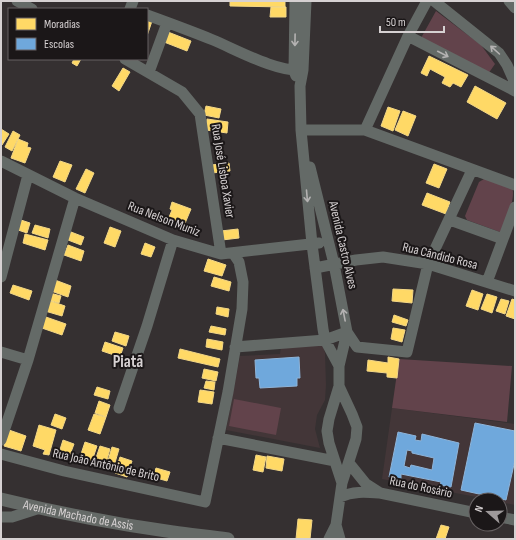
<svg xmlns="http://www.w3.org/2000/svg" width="516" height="540" font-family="'Sofia Sans Condensed',sans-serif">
<rect width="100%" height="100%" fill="#353031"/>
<!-- built -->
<path fill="#433638" d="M322,343L325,353L326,385L325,400L317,415L315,429L320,448L226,430L240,356L280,354L281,347Z
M392,408L515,424V505L500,502V500H492L382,479Z"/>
<!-- green -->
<path fill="#62434b" d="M436,11L481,45L495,64L488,74L421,38Z
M484,179H487L512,187C516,196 507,220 503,230L500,232L467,220L465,216L479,182Z
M399,359L512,366L507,422L392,408Z
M234,399L281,408L276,435L229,426Z"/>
<!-- homes -->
<path fill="#ffd966" stroke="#f3d786" d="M230,1H285V7L230,6Z
M271,7H286V17H270Z
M147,20L152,21L147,36Z
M168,32L191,41L187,51L164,42Z
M429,56L468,75L461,87L453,83L450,87L442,83L445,77L430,69L427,76L421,73Z
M74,59H81L77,66L72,63Z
M123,68L130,72L119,91L112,86Z
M475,86L506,103L497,119L467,102Z
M206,106L221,109L219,118L204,115Z
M388,107L400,111L393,131L381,126Z
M403,111L416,116L408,136L395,130Z
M207,119L228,122L227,133L206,130Z
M1,129L9,134L2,145L1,144Z
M13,131L20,135L12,151L5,147Z
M18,139L28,143L27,147L31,148L25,163L11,158Z
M60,161L72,165L65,182L53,177Z
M229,163L230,171L212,173L211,165Z
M434,164L447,169L439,188L426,183Z
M86,169L94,173L85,193L76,189Z
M427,193L450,202L446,214L422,205Z
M172,202L191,209L183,228L167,222L172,210L170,209Z
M18,219L30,223L27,233L15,229Z
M35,225L50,229L48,238L32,233Z
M110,227L121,231L115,247L104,243Z
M238,229L239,238L222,240L221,231Z
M71,232L84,237L81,245L68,240Z
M25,234L48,240L45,250L23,243Z
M145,243L155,247L151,257L141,254Z
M68,245L84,251L81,261L64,255Z
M208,259L226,265L222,276L204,271Z
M214,277L231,282L229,291L211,286Z
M55,280L71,286L68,297L51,291Z
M13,285L32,291L29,300L10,293Z
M393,289L413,290L412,303L392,301Z
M472,290L483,294L478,310L466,306Z
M50,293L61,296L59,303L48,300Z
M487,294L497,297L492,313L481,309Z
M501,299L509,301L505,314L496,311Z
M512,299L515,300V319L506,316Z
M48,300L65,306L62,316L45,311Z
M217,307L229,309L228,317L216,314Z
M394,315L408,320L406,326L392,322Z
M43,316L66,324L62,335L39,327Z
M211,326L226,329L225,335L209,332Z
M393,328L405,330L402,342L391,339Z
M115,332L129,336L126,346L112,341Z
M207,339L223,342L222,350L206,347Z
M105,342L123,348L120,357L102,351Z
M180,349L220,359L218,367L178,358Z
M388,357L399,359L397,378L387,377V373L367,371L368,360L388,363Z
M204,369L218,372L216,381L202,378Z
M206,381L215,382L214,390L204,388Z
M97,387L110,391L108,399L94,395Z
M200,390L214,392L212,404L198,402Z
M99,401L110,405L106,417L95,413Z
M55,414L66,418L62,429L51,425Z
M94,414L106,417L100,434L88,430Z
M39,425L56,430L49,455L43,454L45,450L33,446Z
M9,430L26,436L21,451L4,446Z
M63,440L74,444L68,460L58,456Z
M85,442L97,446L91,464L79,460Z
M100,446L110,449L105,467L94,464Z
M112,447L119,449L114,466L107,464Z
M256,455L266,457L263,472L253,470Z
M267,456L284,459L282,471L266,468Z
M120,457L132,461L127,477L115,473Z
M156,468L170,472L167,481L153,477Z
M298,519L312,520L310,539H296Z
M441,525L449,527L445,539H436Z"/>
<!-- schools -->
<path fill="#6fa8dc" stroke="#8eb4d9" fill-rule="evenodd" d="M299,357L300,378H297V386L260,388L259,378H256L255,360Z
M475,423L515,431V460L506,500L461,490Z
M398,432L416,436L415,440L421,441L422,434L459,443L451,487L440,485L441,482L401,474V479L389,477ZM407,450L412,451V453L434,458L432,470L411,465L410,468L404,466Z"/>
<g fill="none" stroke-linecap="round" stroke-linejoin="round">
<!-- minor -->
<path stroke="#646a67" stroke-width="11" d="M17,1L32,9
M295,1L294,71L296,76
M306,1L303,70L300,86L301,130L312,244L323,329L325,340L339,366
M434,1L499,53L507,65L515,83
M509,1L515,8
M130,9L133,1
M147,15C169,23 191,31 213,40C237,50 278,73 303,70
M408,36L515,91
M125,59L182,92L200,114L221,254
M149,72L167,23
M301,130H365L515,185
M365,130L408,36L427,1
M1,161L75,198L173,240L221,254L319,243
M310,167L334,264L347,332L339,366V386L329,419L327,431L329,443L342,483
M450,220L503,239
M315,268L356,260L383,257L428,264L515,291
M1,277L28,175
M487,282L515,207
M235,347L325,340L347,332L357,347L407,352L428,264L472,170
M1,352L28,360
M119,408L147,326L173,240
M218,438L335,461
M1,440L28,360L75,198
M1,454L64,471L205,502L228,392L242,309L243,282L239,262L233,253
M349,463L366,484L380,493L476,513
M340,497C353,491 365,492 380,493
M1,517H12L40,508
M500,517L515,520
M336,525L340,539
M329,539L336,525L342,483L356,439L357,427L352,414L339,386"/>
<!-- major -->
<path stroke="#656a67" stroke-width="13" id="s1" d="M1,499C58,513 115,524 173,532C191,535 210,536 228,539"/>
</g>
<!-- one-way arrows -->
<defs><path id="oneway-shaft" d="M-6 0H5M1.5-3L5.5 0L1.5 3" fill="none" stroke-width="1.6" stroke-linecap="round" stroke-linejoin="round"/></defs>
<g stroke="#b4b2b2">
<use href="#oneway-shaft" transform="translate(295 40) rotate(91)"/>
<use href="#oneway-shaft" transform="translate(495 50) rotate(-138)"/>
<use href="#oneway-shaft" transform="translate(443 54) rotate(27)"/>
<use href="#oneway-shaft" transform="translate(307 196) rotate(85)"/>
<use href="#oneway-shaft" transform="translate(344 315) rotate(-101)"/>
</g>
<g text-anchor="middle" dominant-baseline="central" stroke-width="4" stroke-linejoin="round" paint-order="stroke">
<!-- street labels -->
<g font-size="13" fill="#d6d1d2" stroke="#1b1718">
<text transform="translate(223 171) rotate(81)">Rua José Lisboa Xavier</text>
<text transform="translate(164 219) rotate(21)">Rua Nelson Muniz</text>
<text transform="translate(343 245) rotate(77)">Avenida Castro Alves</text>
<text transform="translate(440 256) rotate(14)">Rua Cândido Rosa</text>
<text transform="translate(106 465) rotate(13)">Rua João Antônio de Brito</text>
<text transform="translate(421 487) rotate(12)">Rua do Rosário</text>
<text stroke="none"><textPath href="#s1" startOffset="79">Avenida Machado de Assis</textPath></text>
</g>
<!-- district labels -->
<g font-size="17" font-weight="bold" fill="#d6d1d2" stroke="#1b1718">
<text x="128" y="362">Piatã</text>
</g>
</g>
<!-- border -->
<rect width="516" height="540" fill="none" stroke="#d6d1d2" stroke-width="4"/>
<!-- legend -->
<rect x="8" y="8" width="140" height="52" fill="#1b1718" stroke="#666162"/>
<rect x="16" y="18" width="20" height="12" fill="#ffd966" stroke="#666162"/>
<text x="44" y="28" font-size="12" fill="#d6d1d2">Moradias</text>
<rect x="16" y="38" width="20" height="12" fill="#6fa8dc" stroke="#666162"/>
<text x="44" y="48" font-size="12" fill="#d6d1d2">Escolas</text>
<!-- north arrow -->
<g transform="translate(488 512) rotate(290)"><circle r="19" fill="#1b1718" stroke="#666162"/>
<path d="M0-3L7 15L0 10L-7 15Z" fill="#9e999a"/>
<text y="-6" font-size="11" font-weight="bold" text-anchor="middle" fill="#d6d1d2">N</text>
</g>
<!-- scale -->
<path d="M380 26v6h64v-6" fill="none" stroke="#d6d1d2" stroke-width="2"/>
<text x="386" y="26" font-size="12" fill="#d6d1d2" stroke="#1b1718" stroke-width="3" paint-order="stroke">50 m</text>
</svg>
